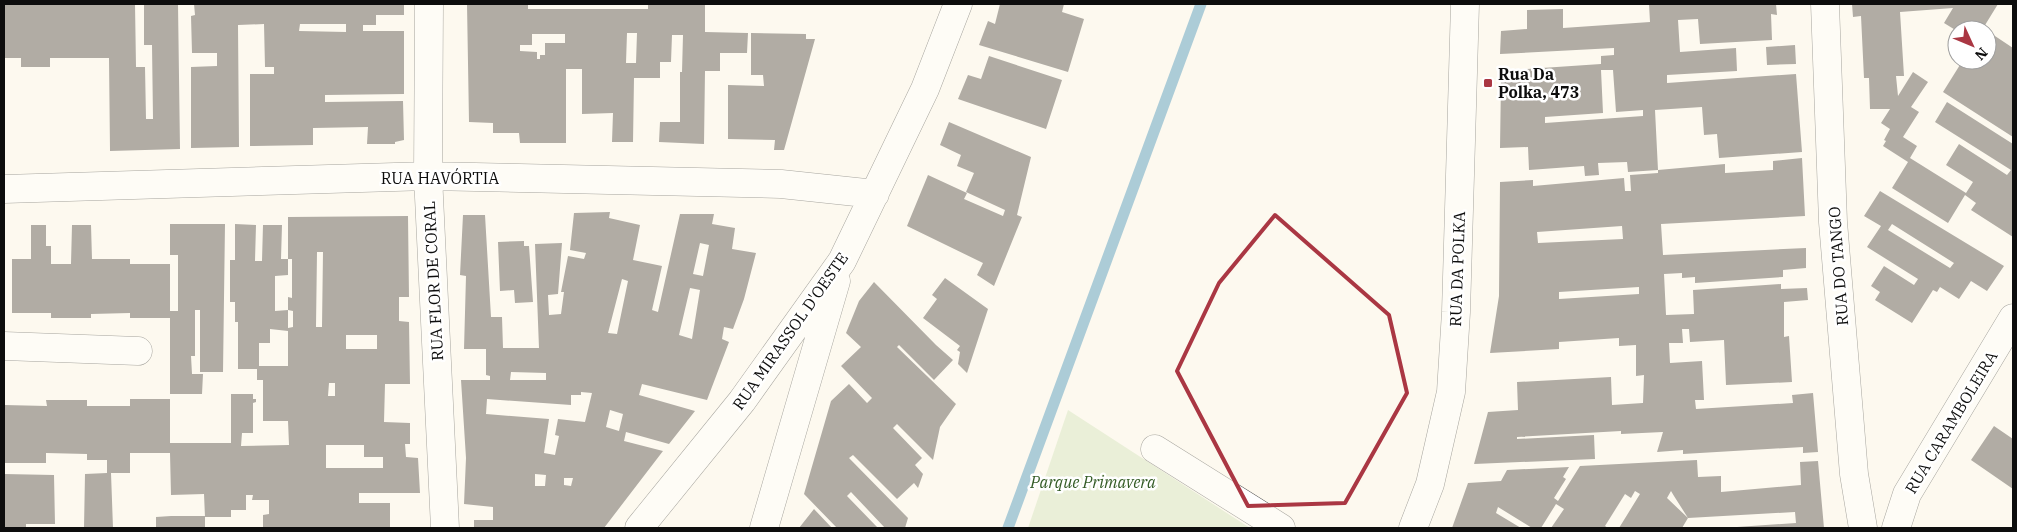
<svg xmlns="http://www.w3.org/2000/svg" width="2017" height="532" font-family="'IBM Plex Serif',serif">
<rect width="100%" height="100%" fill="#fdf9ef"/>
<!-- green -->
<path fill="#d3e3bd" d="M1068,410L1250,528H1028Z"/>
<g fill="none" stroke-linecap="round" stroke-linejoin="round">
<!-- stream -->
<path stroke="#4b95bb" stroke-width="11" d="M1008,528L1201,4"/>
</g>
<!-- building -->
<path fill="#544e4b" fill-rule="evenodd" d="M4,4H135L136,67H145L146,119H153L152,45H144V4H178L180,149L110,151L109,58H50V67H21V58H4Z
M194,4H404V15H376V25H363V31H404V94L325,95V102L403,101L404,140L395,142V144H367L368,127L313,128V145L250,146V74H274V67H265L264,24L238,25L239,147L191,148V67L217,66V53H192L191,16L195,15ZM300,24H346V32L299,31Z
M467,4H528V9H648V4H705V32L748,33L747,53H720V71H705L704,144L659,142L660,122H680V72H682L683,35H672L671,62H660V78H634L633,142H612L613,113L582,114V69H566V143H520L519,133H493V123L469,122ZM627,33H637L636,63H626ZM532,34H565V43H545V55H540V59H537V52L520,51V45H532Z
M1000,4H1064L1062,12L1084,19L1068,72L979,45L988,21L995,24Z
M1649,4H1776L1777,15L1771,14L1772,40L1700,44L1698,19L1678,20L1680,52L1736,48L1737,71L1667,75V83L1796,74L1802,152L1719,158L1717,134L1704,135L1702,107L1655,110L1658,170L1725,164V173L1773,170V161L1802,158L1805,216L1661,224L1663,255L1806,248V268L1783,270V277L1695,283V277L1682,278V273L1664,274L1666,315L1694,314L1693,290L1781,284V289L1807,288L1808,300L1784,302V337L1789,336L1792,382L1726,385L1724,340L1690,342L1689,329H1682L1683,343H1669L1670,363L1702,361L1704,400H1695L1696,409L1793,403L1792,395L1813,393L1818,452L1803,453V447L1683,454V450L1657,452L1663,432L1621,434V431L1517,437V439L1594,435L1595,459L1474,464L1488,412L1518,410L1517,382L1611,377L1612,405L1643,403L1644,375L1636,376V345L1619,346V338L1559,342V349L1490,353L1499,296L1500,182L1533,180V186L1624,178L1625,191H1631L1630,175L1658,173V170L1628,172L1627,162L1598,163L1599,175L1585,176L1584,166L1529,170L1528,147L1500,148L1501,80L1527,78V69L1601,64V56L1614,55V48L1500,54L1501,31L1527,29V10L1563,9V28L1650,22ZM1601,70H1613L1616,112L1643,110V116L1545,123V117L1603,113ZM1622,226L1623,239L1538,243L1537,232ZM1639,287V294L1559,299V292Z
M1852,4H1998L1982,30L1957,31L1944,23L1953,8L1900,12L1904,76H1896L1898,96L1913,72L1928,82L1911,107L1919,112L1903,137L1917,146L1910,158L1966,193L1973,182L1946,165L1959,144L2007,175L2011,170L1935,122L1947,102L2013,144V237L1971,210L1976,203L1965,195L1948,223L1892,188L1908,162L1883,146L1886,141L1884,140L1890,129L1881,123L1890,109H1870L1869,78H1864L1861,16L1853,17Z
M751,33L806,34V39H815L784,150H774L775,140L728,139V85L764,86L763,75H751Z
M1992,34L2013,48V137L1943,92L1963,60H1987V42Z
M1795,45L1796,64L1767,65L1766,47Z
M989,56L1062,80L1046,129L958,99L968,75L981,79Z
M949,122L1031,157L1017,215L1022,217L994,286L977,275L983,263L907,226L928,175L967,193L964,199L1003,216L1005,210L966,192L974,173L957,166L961,155L940,145Z
M1880,191L2004,266L1987,291L1971,281L1959,299L1940,287L1937,292L1933,290L1912,323L1875,300L1880,292L1871,286L1884,266L1914,285L1918,279L1867,247L1881,226L1864,216ZM1892,224L1954,263L1950,268L1888,230Z
M610,212L609,218L640,225L633,260L662,266L652,310L658,312L680,214H714L712,224L735,228L732,249L756,253L744,299L733,329L724,327L722,339L729,342L707,400L642,384L639,395L695,411L669,444L626,432L624,441L663,451L604,528H474V520H493V507L464,504L466,458L461,380H490V376L486,375V349H464L466,276L460,275L463,215H485L491,317H502L503,348H539L535,244L562,243L558,294L548,295L549,315L561,314L564,292H561L568,256L584,259L586,253L570,250L574,213ZM700,243L709,245L703,276L693,274ZM622,279L628,281L617,334L608,333ZM690,288L700,290L692,339L679,335ZM511,372L546,373V380H510ZM581,392L592,393L585,422L558,419L555,435L559,436L555,455L544,453L549,419L486,414L487,399L571,405V395H581ZM610,410L623,414L619,431L606,427ZM535,474L546,475L545,486H535ZM564,478H573L571,486L564,485Z
M408,216L409,297H399V321L409,322L410,384H385L384,422L410,423V444H405L406,457L418,458L420,493H359V503H390V528H263V515L269,514V500H252L253,495H246V510H231V517H205L204,494L171,495L170,453H130V473H111L113,528H84L85,474L107,473V460H87V454L46,453V463H4V405L47,406L46,400H87V406H130V399H170V443H231V394H253V399H256V402L253,403V433H242L241,446L289,445L288,421H263V380H257V369H238V322H235V302H230V260H235V224L256,225L255,261H262L263,225H282L281,259H288V275L275,276V311L288,310V328L293,327V311L288,310V297L292,298V259H288V217ZM317,252H323L322,327H316ZM270,329L288,331V366H259V343H270ZM346,335H377V349H346ZM329,383H335V396H328ZM326,445H364V457H383V468H326Z
M170,224H225L223,372H200V310H195V356H191L192,374H203L202,394H170V318H130V313L91,314V318H51V313H12V259H31V225H46V246H51V264H71L72,225H91L92,259H130V264H170V311H178V255H170Z
M524,241V246H529L533,302L515,303L514,290L500,291L498,242Z
M945,278L988,309L967,373L958,364L960,352L957,350L960,346L923,318L937,299L932,295Z
M874,282L936,345L953,360L934,380L899,345L897,347L956,404L940,427L933,460L897,424L893,428L922,458L915,465L923,474L918,488L914,483L897,499L853,455L849,458L908,518L905,528H885L851,492L847,496L878,528H837L804,494L831,401L849,384L867,403L872,398L841,366L861,347L846,333L859,301Z
M1994,426L2013,439V489L1971,460Z
M1697,460L1698,477L1721,476V492L1801,485L1800,462L1818,461L1824,528H1737V527L1796,523L1795,512L1688,518L1682,528H1619L1640,494L1635,491L1631,498L1625,494L1605,526L1608,528H1551L1564,509L1556,504L1541,528H1532L1498,507L1496,513L1521,528H1452L1468,483L1501,481L1507,470L1569,467L1563,477L1566,479L1554,498L1558,501L1580,466ZM1671,491L1674,496L1688,518L1667,498Z
M4,474L54,475L55,524H26V528H4Z
M814,509L832,528H799Z
M171,516H205V528H156V517Z"/>
<g fill="none" stroke-linecap="round" stroke-linejoin="round">
<!-- street casing -->
<g stroke="#404040" stroke-width="29">
<path id="street" d="M429,4L428,176L445,528
M1825,4L1833,222L1854,474L1863,528
M4,189L428,176L781,184L875,194
M4,346L138,351
M1155,449L1281,528
M639,528L742,401L842,261L925,89L958,4
M764,528L836,281
M1413,528L1430,484L1451,392L1456,312L1465,4
M1896,528L1907,494L2013,318"/>
</g>
<!-- street -->
<use href="#street" stroke="#fff" stroke-width="28"/>
</g>
<!-- marked area -->
<path d="M0 0H2017V532H0ZM1275,215L1389,315L1407,393L1345,503L1248,506L1177,371L1219,283Z" fill="#fdf9ef" fill-opacity=".55" fill-rule="evenodd"/>
<path fill="none" stroke="#aa3743" stroke-width="4" stroke-linejoin="round" d="M1275,215L1389,315L1407,393L1345,503L1248,506L1177,371L1219,283Z"/>
<!-- markers -->
<rect fill="#aa3743" stroke="#fff" stroke-width="2" x="1483" y="78" width="10" height="10" rx="2.5"/>
<g text-anchor="middle" dominant-baseline="central" stroke-width="5" stroke-linejoin="round" paint-order="stroke">
<!-- poi labels -->
<g font-size="16" font-weight="bold" fill="#0d0d0d" stroke="#fff" text-anchor="start">
<text x="1498" y="74">Rua Da<tspan x="1498" dy="18">Polka, 473</tspan></text>
</g>
<!-- street labels -->
<g font-size="16" fill="#0d0d0d" stroke="#fff">
<text x="440" y="178">RUA HAVÓRTIA</text>
<text transform="translate(1838 266) rotate(-94)">RUA DO TANGO</text>
<text transform="translate(1457 269) rotate(-88)">RUA DA POLKA</text>
<text transform="translate(433 281) rotate(-93)">RUA FLOR DE CORAL</text>
<text transform="translate(790 331) rotate(-55)">RUA MIRASSOL D'OESTE</text>
<text transform="translate(1951 422) rotate(-59)">RUA CARAMBOLEIRA</text>
</g>
<!-- park labels -->
<g font-size="16" font-style="italic" fill="#345c26" stroke="#fff">
<text x="1093" y="482">Parque Primavera</text>
</g>
</g>
<!-- border -->
<rect width="2017" height="532" fill="none" stroke="#0d0d0d" stroke-width="10"/>
<!-- north arrow -->
<g transform="translate(1972 45) rotate(134)"><circle r="24" fill="#ffffff" stroke="#9e9e9e"/>
<path d="M0-4L9 19L0 12L-9 19Z" fill="#aa3743"/>
<text y="-8" font-size="14" font-weight="bold" text-anchor="middle" fill="#0d0d0d">N</text>
</g>
</svg>
